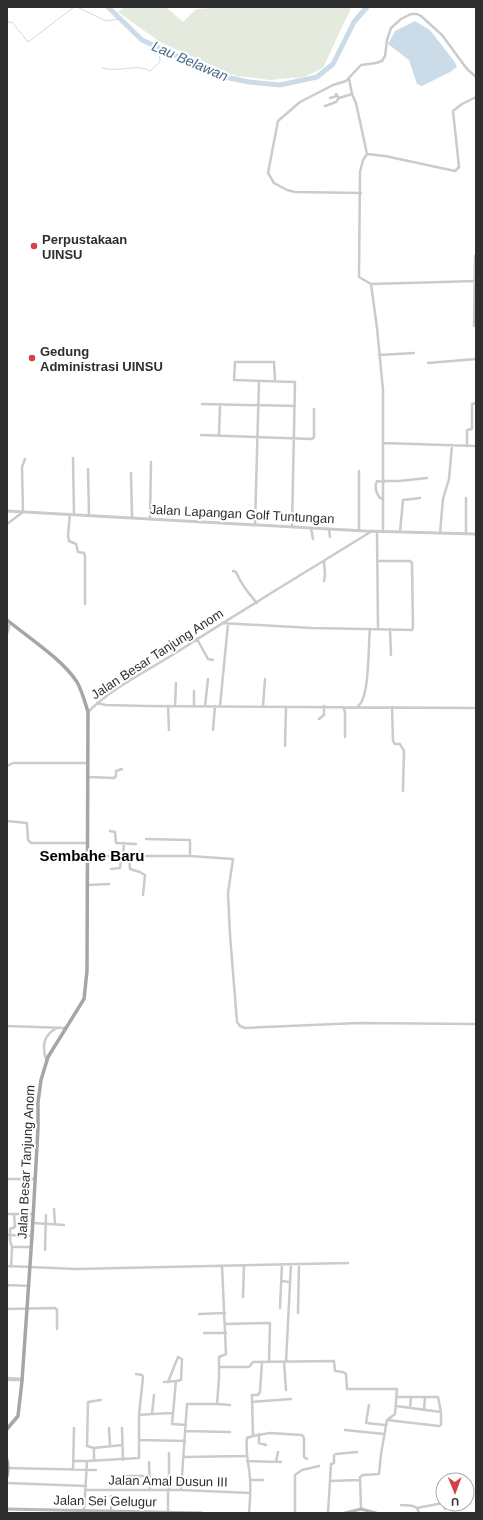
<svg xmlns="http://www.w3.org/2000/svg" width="483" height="1520" font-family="Arial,sans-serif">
<rect width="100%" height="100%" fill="#fff"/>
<!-- green -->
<path fill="#e4eadd" d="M125,7H166L183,22L196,9L222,7H345L351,8L323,68L304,77L270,80L236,76L160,42L118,12Z"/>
<!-- water -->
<path fill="#cbdce8" d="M415,21L430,30L454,61L457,67L450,72L422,86L417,84L409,60L388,44L395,31Z"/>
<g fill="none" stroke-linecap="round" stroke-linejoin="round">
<!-- stream -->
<path stroke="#cbdce8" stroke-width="1" d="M77,7L106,21L119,19
M7,18L9,23L12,22L28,42L74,7
M102,68C117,73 137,63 150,71L160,62L159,48"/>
<!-- river -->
<path stroke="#cbdce8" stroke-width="5" d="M108,7L142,40L220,76L249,82L280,85L317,77L333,64L354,22L367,7"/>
<!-- minor -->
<path stroke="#cbcbcb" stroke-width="2.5" d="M349,79L352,94L356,103L367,154
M336,94L339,98L352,94
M476,97L462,104L453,111L459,167L455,171L385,156L367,154L363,160L360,172L359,277L371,284L476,281
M330,98L337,96
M325,106L336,102L339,98
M361,193L295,192L287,190L274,183L268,173L278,121L300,102L333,85L346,81L361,65L376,63L382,61L385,56L387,40L391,28L401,19L411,14H417L421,16L442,35L467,69L476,77
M371,284L377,328L383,390V532
M474,326L475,256
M379,355L414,353
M428,363L476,359
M275,381L274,362H235L234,380H235L295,382L292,527
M202,404L295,406
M201,435L312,439L314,437V409
M219,435L220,404
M383,443L476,446
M467,446V430L472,429V404L476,403
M73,458L74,515
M88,469L89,515
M359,471V531
M131,473L132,518
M384,481H399L427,478
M466,498V533
M383,499L380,498C376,493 374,488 377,481L384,482
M70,514L68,536L69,541L76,544L78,552L84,553L85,556V604
M150,519L151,462
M7,524L23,512L22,467L25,459
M255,525L259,381
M311,528L313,539
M329,529L330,537
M377,531L378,628
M400,532L403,500L420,498
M440,533L443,499L449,479L452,445
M324,561L325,574L324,581
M233,571L236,572C241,584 248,593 257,603
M222,623L312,628L412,630L413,627L412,563L410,561H378
M390,629L391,655
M7,634L10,623
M197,639L208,659L213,660
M194,691V706
M97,703L106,705L147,706L476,708
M168,706L169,730
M175,706L176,683
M205,706L208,679
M220,706L228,624
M263,706L265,679
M358,706C370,698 368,645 370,629
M343,707L345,712V737
M392,707L393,741L395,744H400L404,751L403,791
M88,712C112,688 145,672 174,654C239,612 306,572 372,531
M319,719L324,715V706
M213,730L215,706
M285,746L286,707
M7,766L13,763H87
M88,777L114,778L116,776V771L122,769
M7,821L27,823L28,840L31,843H87
M110,831L115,832L116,843L136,844
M146,839L190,840V856
M87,856H190L233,859L228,893L230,935L237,1022L240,1026L245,1028L358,1023L476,1024
M123,857L124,843
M129,857L130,869L140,872L145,875L143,895
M111,869L120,868L121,857
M87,885L109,884
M7,1026L66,1028
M46,1060C42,1046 43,1035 57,1028
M7,1179H34
M54,1209L55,1224
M7,1214H33
M33,1223L64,1225
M7,1235L32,1236
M12,1247H31
M45,1250L46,1215
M7,1266L76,1269L348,1263
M11,1267L12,1247L10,1240V1229L15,1227L14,1214
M7,1280V1289
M282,1281L290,1282
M8,1285L29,1286
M243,1297L244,1266
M280,1308L282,1264
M7,1309L55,1308L57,1310V1329
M298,1313L299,1264
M199,1314L225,1313
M226,1324L270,1323L269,1362
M204,1333H226
M284,1362L286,1390
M286,1362L291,1264
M220,1367H249L253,1362L334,1361L335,1371L343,1372L346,1374L347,1389H397L395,1414L387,1420
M7,1378L22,1379
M9,1380H22
M164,1382L176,1381L172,1424L186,1425
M168,1382L178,1357L182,1359L181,1380L176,1381
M154,1395L152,1414L172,1413
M252,1402L291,1399
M217,1404L230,1405
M369,1405L366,1423L385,1425
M396,1406L441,1412
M410,1408L411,1397
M424,1410L425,1397
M139,1415L152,1414
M387,1420L439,1426L441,1425V1412L438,1397H397
M109,1428L110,1445
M122,1428L123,1460
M345,1430L384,1434
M185,1431L230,1432
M259,1434V1443L266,1445
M253,1436L270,1433L302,1435L304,1438V1457L307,1459
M140,1440L185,1441
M94,1448L87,1446L88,1402L101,1400
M184,1457L246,1456
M74,1461H86
M94,1461V1448L122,1445
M247,1461L281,1462
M149,1462L150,1490
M276,1462L278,1452
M8,1468L96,1470
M73,1470L74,1428
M125,1476H150
M250,1480H263
M330,1481L360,1480
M7,1483L86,1486
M85,1490H181L250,1493
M168,1490V1512
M169,1490V1453
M181,1490L187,1404H217L219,1379V1357L226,1354L222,1266
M111,1496V1511
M444,1504L445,1509
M401,1505C409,1506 417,1504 419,1513
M417,1508L443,1503
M361,1509L360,1477L363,1475L379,1474L381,1454L387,1420
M84,1513L87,1461L139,1458V1415L143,1377L142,1375L136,1374
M249,1513C250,1501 251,1490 250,1478C249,1464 245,1452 247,1438L253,1436L252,1397V1395H258L260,1392L262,1362
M295,1513V1475L302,1470L319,1466
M328,1513L331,1464L334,1463V1455L336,1454L357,1452"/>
<!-- tertiary -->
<path stroke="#cbcbcb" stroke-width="3" d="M7,511L365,531L476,534"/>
<!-- secondary -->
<path stroke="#b8b8b8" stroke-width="3" d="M7,1509L202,1513
M345,1513L361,1509L376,1513"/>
<!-- primary -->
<path stroke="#a6a6a6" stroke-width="3.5" d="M7,620C29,638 62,659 77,682C82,691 85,702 88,712L87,971L84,999L48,1057L41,1080L38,1102V1128L32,1236L22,1381L18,1416L7,1429
M7,1460L8,1468L7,1476"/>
</g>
<!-- markers -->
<g fill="#d44247" stroke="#fff" stroke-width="1.5">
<circle cx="34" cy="246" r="4"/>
<circle cx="32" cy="358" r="4"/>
</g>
<g text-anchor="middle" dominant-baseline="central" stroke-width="4" stroke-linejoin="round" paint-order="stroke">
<!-- poi labels -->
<g font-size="13" font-weight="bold" fill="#2e2e2e" stroke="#fff" text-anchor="start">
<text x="42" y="239">Perpustakaan<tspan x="42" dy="15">UINSU</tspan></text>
<text x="40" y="351">Gedung<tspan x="40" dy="15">Administrasi UINSU</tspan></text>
</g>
<!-- street labels -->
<g font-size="13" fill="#2e2e2e" stroke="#fff">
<text transform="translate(242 514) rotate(3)">Jalan Lapangan Golf Tuntungan</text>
<text transform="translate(157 654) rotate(-33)">Jalan Besar Tanjung Anom</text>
<text transform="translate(26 1162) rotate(-87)">Jalan Besar Tanjung Anom</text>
<text transform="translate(168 1481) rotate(1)">Jalan Amal Dusun III</text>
<text transform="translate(105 1501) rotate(1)">Jalan Sei Gelugur</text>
</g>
<!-- water labels -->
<g font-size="14" font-style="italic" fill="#446b88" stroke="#fff">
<text transform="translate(190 61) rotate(23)">Lau Belawan</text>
</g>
<!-- quarter labels -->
<g font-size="15" font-weight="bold" fill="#000" stroke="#fff">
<text x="92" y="855">Sembahe Baru</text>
</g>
</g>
<!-- border -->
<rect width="483" height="1520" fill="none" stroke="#2e2e2e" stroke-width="16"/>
<!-- north arrow -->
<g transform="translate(455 1492) rotate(179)"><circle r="19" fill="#ffffff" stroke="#ababab"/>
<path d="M0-3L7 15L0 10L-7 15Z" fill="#d44247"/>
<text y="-6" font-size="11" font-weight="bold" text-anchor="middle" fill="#2e2e2e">U</text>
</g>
</svg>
